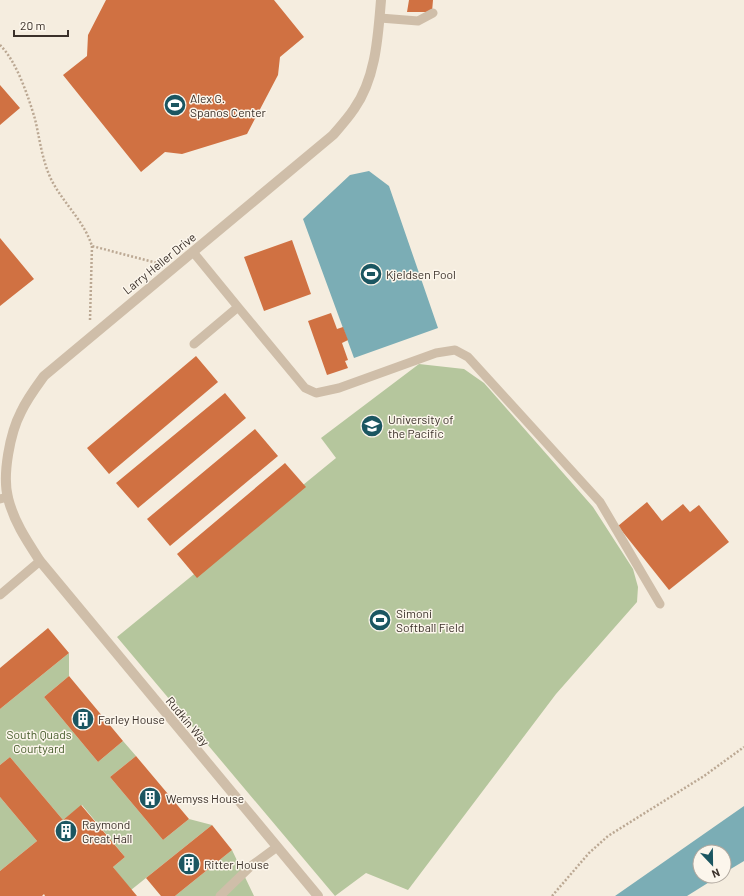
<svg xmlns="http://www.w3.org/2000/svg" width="744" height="896" font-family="Barlow,sans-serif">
<rect width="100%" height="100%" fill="#f5eddf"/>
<!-- green -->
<path fill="#b5c69d" d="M419,364L464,369L484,383L593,507L633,569L638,587L637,602L556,694L408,890L366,873L335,896L117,637L336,458L321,438Z
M69,653V676L44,697L98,762L123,741L136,756L110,777L163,840L189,819L212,825L131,890L113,867L125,857L82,805L63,820L10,757L0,765V709Z
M0,797L37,841L0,871Z
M232,850L254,896H175Z"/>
<!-- water -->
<path fill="#7badb5" d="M369,171L389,186L438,328L354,358L303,219L350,175Z
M744,806V861L724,873V852H700V876H719L687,896H615Z"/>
<!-- building -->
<path fill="#d07142" d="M106,0H274L304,37L280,57L278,75L247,134L182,154L165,152L141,172L63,75L87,56L88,35Z
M409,0H433L432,12H407Z
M0,85L20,108L0,125Z
M0,238L34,279L0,306Z
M292,240L311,294L264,311L244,257Z
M331,313L337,329L343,327L348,340L342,343L348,360L345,361L348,368L327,375L308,321Z
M196,356L218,382L109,474L87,448Z
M225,393L246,418L138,508L116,483Z
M255,429L278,456L170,546L147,519Z
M285,463L306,487L197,578L177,554Z
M647,502L662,521L683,504L690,512L699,505L729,542L669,590L618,526Z
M48,628L69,653L0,709V668Z
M69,676L123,741L98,762L44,697Z
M136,756L189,819L163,840L110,777Z
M10,757L63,820L81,805L125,857L113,867L137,896H45L44,894L42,896H0V871L37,841L0,797V765Z
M212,825L232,850L175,896H161L146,878Z"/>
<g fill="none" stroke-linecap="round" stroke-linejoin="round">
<!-- path -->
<path stroke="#bba893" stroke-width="2.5" stroke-dasharray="2 2" stroke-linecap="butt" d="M0,45C17,62 28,96 35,119C40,140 42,161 52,181C64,204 84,221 92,246L157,263
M90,320L92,246
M552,896L589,853L608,836L704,776L744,747"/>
<!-- service -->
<path stroke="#cfbea9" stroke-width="9" d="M380,18L418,21L433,13
M193,252L238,307L194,344
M238,307L305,388L316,393L339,388L436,353L455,350L468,357L600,502L660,604
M0,499L8,497
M0,595L40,561
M220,896L251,866L277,847"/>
<!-- minor -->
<path stroke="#cfbea9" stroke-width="10" d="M318,896L40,561C27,541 14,522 8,498C2,475 10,433 21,412C27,399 36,387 44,376L333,135C340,127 348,118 354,109C376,78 378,36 381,0"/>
</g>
<!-- icons -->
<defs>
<g id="stadium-disc" transform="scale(1.15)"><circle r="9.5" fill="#1b5661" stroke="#fcf6ec"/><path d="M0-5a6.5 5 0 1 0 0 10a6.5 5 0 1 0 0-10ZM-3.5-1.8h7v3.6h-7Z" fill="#fff"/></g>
<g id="university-disc" transform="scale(1.15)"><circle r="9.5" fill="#1b5661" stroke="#fcf6ec"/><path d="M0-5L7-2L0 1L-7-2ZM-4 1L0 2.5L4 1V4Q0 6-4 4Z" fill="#fff"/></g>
<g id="building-disc" transform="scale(1.15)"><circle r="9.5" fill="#1b5661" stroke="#fcf6ec"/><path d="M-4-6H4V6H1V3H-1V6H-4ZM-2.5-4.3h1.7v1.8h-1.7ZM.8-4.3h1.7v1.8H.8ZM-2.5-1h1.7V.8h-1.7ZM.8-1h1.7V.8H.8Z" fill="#fff"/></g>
</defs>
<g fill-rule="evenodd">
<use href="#stadium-disc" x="175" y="105"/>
<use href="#stadium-disc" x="371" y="274"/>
<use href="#university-disc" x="372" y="426"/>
<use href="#stadium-disc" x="380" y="620"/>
<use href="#building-disc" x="83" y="719"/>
<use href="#building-disc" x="150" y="798"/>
<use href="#building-disc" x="66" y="831"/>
<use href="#building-disc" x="189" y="864"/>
</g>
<g text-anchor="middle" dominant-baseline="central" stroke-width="3" stroke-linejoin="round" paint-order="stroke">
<!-- poi labels -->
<g font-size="12" fill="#3b312a" stroke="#fcf6ec" text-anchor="start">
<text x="190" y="98">Alex G.<tspan x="190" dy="14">Spanos Center</tspan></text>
<text x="386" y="274">Kjeldsen Pool</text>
<text x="388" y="419">University of<tspan x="388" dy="14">the Pacific</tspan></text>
<text x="396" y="613">Simoni<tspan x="396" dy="14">Softball Field</tspan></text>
<text x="98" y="719">Farley House</text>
<text x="166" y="798">Wemyss House</text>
<text x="82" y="824">Raymond<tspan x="82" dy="14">Great Hall</tspan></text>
<text x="204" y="864">Ritter House</text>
</g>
<!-- street labels -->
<g font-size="12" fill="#3b312a" stroke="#fcf6ec">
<text transform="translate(159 263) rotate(-39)">Larry Heller Drive</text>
<text transform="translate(188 721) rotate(50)">Rudkin Way</text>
</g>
<!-- park labels -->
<g font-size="12" fill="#465c2b" stroke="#fcf6ec">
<text x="39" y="734">South Quads<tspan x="39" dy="14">Courtyard</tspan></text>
</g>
</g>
<!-- north arrow -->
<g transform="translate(712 864) rotate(158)"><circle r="19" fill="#fcf6ec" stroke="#afa79e"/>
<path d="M0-3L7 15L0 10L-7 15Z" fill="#1b5661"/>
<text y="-6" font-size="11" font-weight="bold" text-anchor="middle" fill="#3b312a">N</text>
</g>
<!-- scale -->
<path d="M14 30v6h54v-6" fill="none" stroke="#3b312a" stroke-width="2"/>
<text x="20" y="30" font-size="12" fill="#3b312a" stroke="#fcf6ec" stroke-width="3" paint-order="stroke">20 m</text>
</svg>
